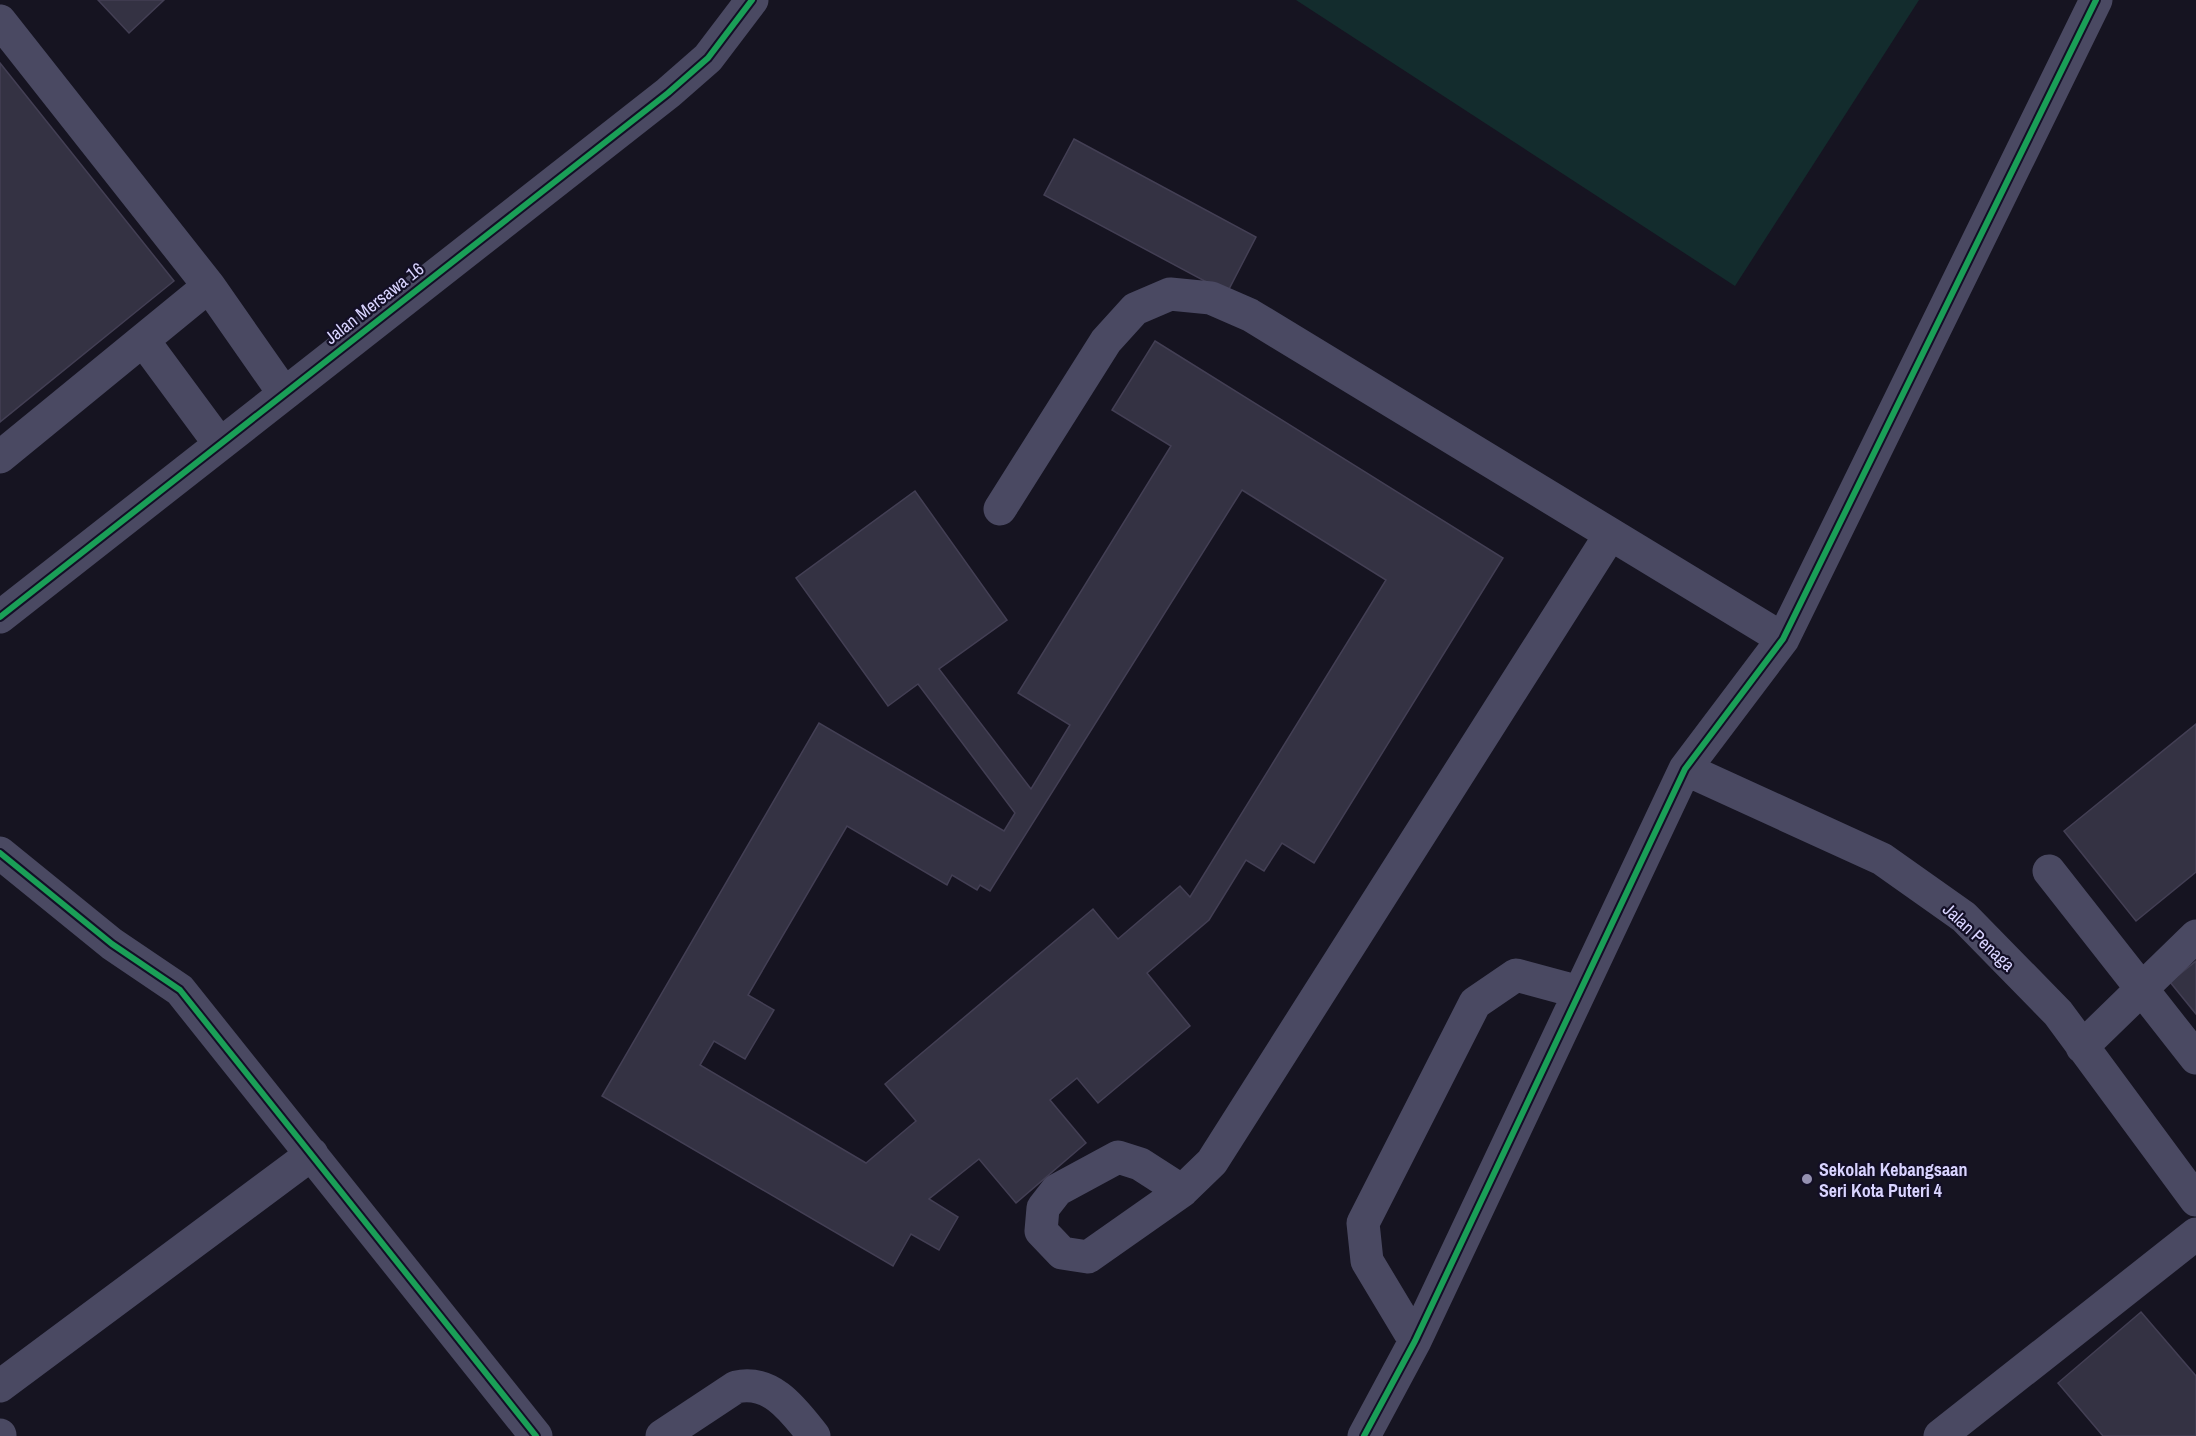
<svg xmlns="http://www.w3.org/2000/svg" width="2196" height="1436" font-family="'Archivo Narrow',sans-serif">
<rect width="100%" height="100%" fill="#161421"/>
<!-- green -->
<path fill="#132c2d" d="M1296,0H1919L1735,286Z"/>
<!-- building -->
<path fill="#343243" stroke="#433f54" stroke-width="1.5" fill-rule="evenodd" d="M98,0H164L129,33Z
M0,63L174,281L0,422Z
M1074,139L1256,237L1227,293L1044,195Z
M1155,341L1503,558L1314,863L1282,843L1264,871L1246,860L1209,920L1147,973L1190,1026L1098,1103L1077,1078L1050,1100L1086,1143L1016,1203L979,1159L929,1199L958,1217L939,1250L911,1234L893,1266L602,1096L819,723L1004,831L1015,813L918,684L888,706L796,578L915,491L1007,620L939,669L1031,789L1070,725L1018,693L1171,446L1112,410ZM1242,490L1386,580L1190,897L1180,886L1118,939L1093,909L885,1084L916,1121L866,1163L700,1065L714,1041L745,1059L774,1010L748,995L847,826L947,885L952,875L977,890L980,885L990,891Z
M2196,724V872L2136,921L2064,831Z
M2196,961V1014L2170,982Z
M2141,1312L2196,1376V1436H2103L2058,1383Z"/>
<g fill="none" stroke-linecap="round" stroke-linejoin="round">
<!-- minor -->
<path stroke="#4a4962" stroke-width="33" d="M0,21L209,286L283,392
M143,340L219,443
M0,457L209,286
M1000,509L1106,341L1135,309L1170,294L1211,298L1250,315L1783,639
M0,617L668,93L708,58L752,0
M1685,769L1882,859L1964,917L2058,1013L2196,1200
M0,853L112,944L180,990L536,1436
M2049,871L2196,1058
M2082,1047L2196,936
M1182,1191L1140,1164L1118,1157L1057,1190L1043,1208L1041,1231L1062,1253L1088,1257L1182,1191L1212,1162L1610,535
M1415,1341L1367,1261L1363,1223L1475,1003L1516,975L1579,992
M0,1386L312,1154
M0,1435V1436
M662,1436L736,1387C772,1379 794,1411 814,1436
M1364,1436L1415,1341L1685,769L1783,639L2096,0
M1940,1436L2196,1234"/>
<!-- cycleway casing -->
<g stroke="#130f26" stroke-width="10">
<path id="cycleway" d="M0,617L668,93L708,58L752,0
M0,853L112,944L180,990L536,1436
M1364,1436L1415,1341L1685,769L1783,639L2096,0"/>
</g>
<!-- cycleway -->
<use href="#cycleway" stroke="#1a9f57" stroke-width="6"/>
</g>
<!-- markers -->
<circle fill="#9591b1" stroke="#130f26" stroke-width="2" cx="1807" cy="1179" r="6"/>
<g text-anchor="middle" dominant-baseline="central" stroke-width="4.5" stroke-linejoin="round" paint-order="stroke">
<!-- street labels -->
<g font-size="18" fill="#d9d4ff" stroke="#130f26">
<text transform="translate(374 303) rotate(-38)">Jalan Mersawa 16</text>
<text transform="translate(1979 937) rotate(43)">Jalan Penaga</text>
</g>
<!-- poi labels -->
<g font-size="18" font-weight="bold" fill="#d9d4ff" stroke="#130f26" text-anchor="start">
<text x="1819" y="1169">Sekolah Kebangsaan<tspan x="1819" dy="21">Seri Kota Puteri 4</tspan></text>
</g>
</g>
</svg>
